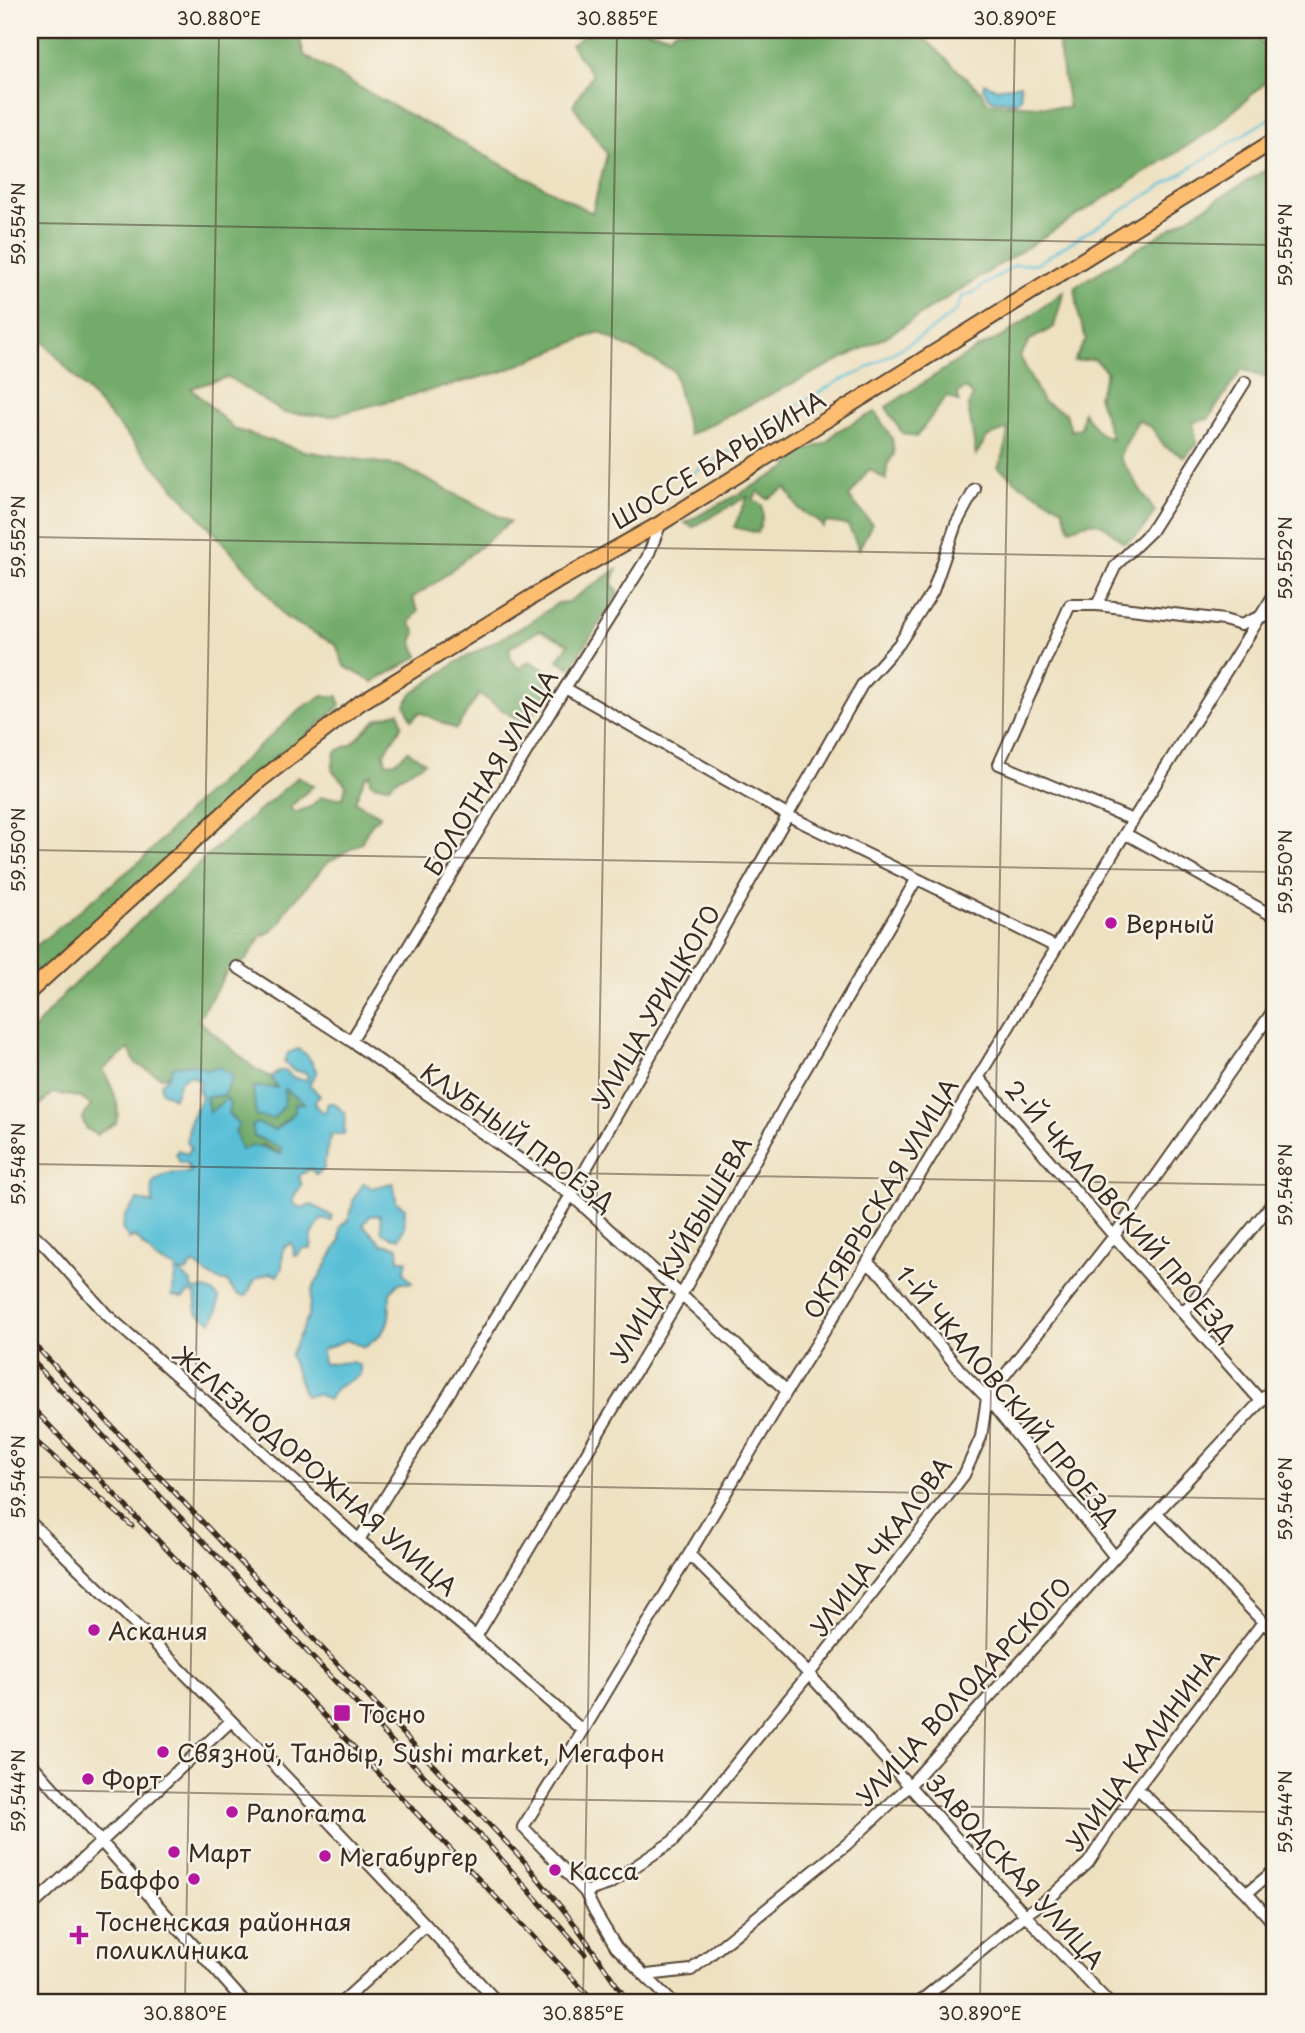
<svg xmlns="http://www.w3.org/2000/svg" width="1305" height="2033" font-family="'Playpen Sans',sans-serif">
<rect width="100%" height="100%" fill="#f7f3e8"/>
<filter id="ink" filterUnits="userSpaceOnUse"><feTurbulence type="fractalNoise" baseFrequency=".0143" numOctaves="2"/><feDisplacementMap in="SourceGraphic" scale="14" xChannelSelector="R" yChannelSelector="G"/><feConvolveMatrix kernelMatrix="1 2 1 2 8 2 1 2 1" color-interpolation-filters="sRGB"/></filter>
<filter id="wash" filterUnits="userSpaceOnUse"><feTurbulence type="fractalNoise" baseFrequency=".00686" numOctaves="4" result="noise"/><feDisplacementMap in="SourceGraphic" scale="28" xChannelSelector="R" yChannelSelector="G"/><feGaussianBlur stdDeviation="1.57" result="paint"/><feColorMatrix in="noise" values="0 0 0 0 0 0 0 0 0 0 0 0 0 0 0 0 0 1.4 0 .05"/><feComposite in="paint" operator="in"/></filter>
<g filter="url(#wash)">
<rect width="100%" height="100%" fill="#eee1c1"/>
<!-- forest -->
<path fill="#73ac6b" stroke="#576b44" stroke-width="2" d="M30,30H298L304,55L382,100L592,213L607,154L573,105L592,75L571,45L593,30H644L670,35L676,30H921L924,38L980,91L989,103L1069,108L1056,30H1253L1263,45L1275,41V74L1212,130L884,338L689,435L674,371L599,332L501,372L331,416L284,413L228,377L191,388L234,429L304,451L400,466L510,522L438,581L412,598L418,611L410,623L416,632L412,642L419,656L373,682L344,666L336,645L285,617L260,584L42,340L30,351Z
M1275,164V349L1270,370L1263,377L1242,369L1208,419L1193,422L1197,445L1184,457L1164,446L1152,428L1138,420L1119,457L1155,512L1141,532L1124,543C1102,524 1100,516 1070,529L1062,508L1018,483L998,467L1004,454L1008,429L987,437L976,455L968,406L973,396L966,388L958,392L959,402L947,396L916,437L902,433L886,407L976,349L1004,336L1064,291L1054,327L1030,340L1020,356L1043,402L1066,413L1071,431L1081,428L1083,412L1099,433L1112,439L1098,396L1107,372L1095,359L1074,361L1086,339L1079,316L1075,287Z
M875,412L892,438L894,454L887,465L886,480L869,469L849,497L872,524L859,549L848,525L826,522L823,527L818,521L799,509L786,488L767,499L758,491L753,500L762,505L763,516L758,533L734,527L748,496L693,527L685,523L787,468L801,452L826,443L837,431Z
M617,569L612,584L619,592L570,668L558,660L569,644L540,630L509,648L511,659L519,669L529,661L549,672L550,675L546,683L549,691L525,725L479,694L456,729L420,712L412,720L405,705L412,694L457,662L526,625L558,603L568,602Z
M323,696H338L340,706L287,752L279,753L238,794L30,982V951L144,858L196,803L303,707Z
M399,712L402,725L384,754L386,763L395,762L408,751L425,762C413,771 398,775 389,786L375,785L370,782L371,774L365,777L355,802L380,815L370,826L361,843L327,863L284,912L282,921L270,932L262,936L245,961L229,968L198,1020L255,1069L271,1077L277,1089L254,1087L256,1116L285,1089L305,1103L274,1130L257,1123L254,1136L282,1148V1154L263,1145L241,1151L235,1130L209,1114L206,1097L224,1095L232,1075L207,1070L161,1077L136,1064L129,1049L103,1069C111,1087 122,1103 116,1123L96,1135L86,1128L82,1119L91,1105L79,1097L52,1093L30,1116V1034L65,993L207,856L298,777L313,786L290,807L294,813L310,807L321,797L343,798L346,785L332,770L335,752L353,743L377,719Z"/>
<!-- water -->
<path fill="#59bfd7" stroke="#4a747a" stroke-width="2" d="M984,83L997,89L1020,84L1021,98L1017,102L992,100L983,89Z
M298,1049L308,1056L317,1072L309,1084L320,1096L315,1101L316,1107L325,1113L328,1103H334L345,1114L344,1134H332L326,1152L324,1169L316,1175L311,1169L301,1174L299,1178L302,1185L295,1194L293,1203L300,1208L312,1205L332,1216V1221L321,1219L312,1235L311,1249H302L298,1255L294,1256L293,1247L291,1243L283,1248L282,1268L277,1276L271,1273C254,1278 254,1278 247,1296C237,1297 232,1290 227,1281C214,1282 204,1271 194,1264L186,1272H179L191,1282V1288L196,1290C206,1287 211,1290 219,1298L217,1312L212,1322L197,1313L195,1293L189,1292L183,1298L172,1296L176,1268L157,1260L135,1236L129,1239L122,1229L125,1216L138,1200L153,1204L152,1183L166,1174L191,1172L186,1162L180,1163L176,1153L178,1150L188,1154L191,1147L187,1142L190,1120L202,1097L198,1089L201,1082L190,1075L180,1081L174,1098L161,1091V1084L168,1077L173,1067C186,1064 196,1062 207,1070L219,1067L233,1076L224,1095L206,1097L209,1113L227,1098L230,1104L228,1114L239,1124L235,1131L241,1150C262,1141 262,1149 281,1154L282,1148L254,1136L252,1126L257,1123L275,1130L295,1112V1104L304,1103L285,1089L284,1106L273,1119L256,1116L253,1087L277,1088L271,1077L279,1071H286L294,1078L306,1080L308,1076L306,1073L293,1070L284,1061L288,1053Z
M364,1183L372,1188L392,1183L395,1191L396,1202L405,1208L404,1229L399,1238H394L382,1233L380,1215L370,1216L363,1225L382,1244L398,1247L399,1260H407L404,1272L412,1283H399L390,1292C389,1324 392,1327 365,1347L346,1340L322,1350L323,1364L352,1362L360,1366V1375L336,1388L328,1400L318,1394L305,1396L290,1355L308,1317L312,1290L340,1241V1227L349,1219L354,1198Z"/>
<g fill="none" stroke-linecap="round" stroke-linejoin="round">
<!-- stream -->
<path stroke="#59bfd7" stroke-width="2.5" d="M693,473L757,435L802,402L843,379L859,373L930,331L956,311L961,298L974,292L1015,265L1038,263L1275,115"/>
</g>
</g>
<g filter="url(#ink)">
<g fill="none" stroke-linecap="round" stroke-linejoin="round">
<!-- minor casing -->
<g stroke="#564536" stroke-width="14">
<path id="minor" d="M1097,605L1116,565L1151,531L1245,382
M565,688L789,816L1056,947
M1133,820L999,764L1070,605H1097L1224,620L1241,625L1261,616L1275,617
M1126,834L1275,917
M237,967L351,1041L571,1195L787,1391
M351,1041L565,688L647,558L661,523
M978,1077L1114,1236L1261,1401
M30,1231L46,1246L107,1315L234,1426L359,1540L476,1637L583,1731
M867,1263L882,1275L959,1369L987,1398L1115,1557
M1183,1313L1275,1200
M1157,1513L1275,1634
M30,1522C192,1676 347,1838 498,2003
M359,1540L571,1195L862,685L899,644L933,591L956,524L975,489
M689,1554L809,1674L1025,1915L1109,2003
M476,1637L682,1294L795,1087L916,880
M30,1762L245,2003
M1137,1788L1247,1893L1275,1925
M585,1892L609,1884L673,1841L809,1674L964,1475L981,1437L987,1398L1114,1236L1275,1008
M1247,1893L1275,1870
M30,1908L231,1721
M647,1975L691,1970L846,1845L909,1786L1115,1557L1275,1386
M341,2003L426,1925
M673,2003L616,1947L595,1912L585,1892L523,1827L583,1731L787,1391L867,1263L1133,820L1275,593
M918,2003L1025,1915L1053,1895L1088,1863L1137,1788L1263,1622"/>
</g>
<!-- major casing -->
<g stroke="#564536" stroke-width="18">
<path id="major" d="M30,991L259,781L360,703L556,582L661,523L1275,140"/>
</g>
<!-- minor -->
<use href="#minor" stroke="#fff" stroke-width="10"/>
<!-- major -->
<use href="#major" stroke="#fcbd6f" stroke-width="14"/>
<!-- rail casing -->
<g stroke="#3b2a1e" stroke-width="5">
<path id="rail" d="M30,1340L524,1861L577,1927L629,2003
M30,1358L480,1835L585,1954
M30,1405L596,2003
M30,1436L132,1526"/>
</g>
<!-- rail -->
<use href="#rail" stroke="#f7f3e8" stroke-width="2.5" stroke-dasharray="8" stroke-linecap="butt"/>
</g>
</g>
<!-- ticks -->
<path fill="none" stroke="#3b2a1e" stroke-width="2" stroke-opacity="0.45" d="M30,223L1275,245M30,537L1275,559M30,850L1275,872M30,1164L1275,1185M30,1477L1275,1499M30,1790L1275,1812M185,2003L219,30M583,2003L617,30M980,2003L1015,30"/>
<!-- markers -->
<g fill="#b5179e" stroke="#f7f3e8" stroke-width="2.5">
<circle cx="1111" cy="923" r="7"/>
<circle cx="94" cy="1630" r="7"/>
<rect x="333" y="1704" width="18" height="18" rx="3.5"/>
<circle cx="163" cy="1752" r="7"/>
<circle cx="88" cy="1779" r="7"/>
<circle cx="232" cy="1812" r="7"/>
<circle cx="174" cy="1852" r="7"/>
<circle cx="325" cy="1856" r="7"/>
<circle cx="555" cy="1870" r="7"/>
<circle cx="194" cy="1879" r="7"/>
<path d="M75.5 1924.5h7v7h7v7h-7v7h-7v-7h-7v-7h7z"/>
</g>
<g text-anchor="middle" dominant-baseline="central" stroke-width="5" stroke-linejoin="round" paint-order="stroke">
<!-- street labels -->
<g font-size="24" fill="#3b2a1e" stroke="#f7f3e8">
<text transform="translate(718 459) rotate(-31)">ШОССЕ БАРЫБИНА</text>
<text transform="translate(490 772) rotate(-59)">БОЛОТНАЯ УЛИЦА</text>
<text transform="translate(655 1006) rotate(-60)">УЛИЦА УРИЦКОГО</text>
<text transform="translate(518 1136) rotate(36)">КЛУБНЫЙ ПРОЕЗД</text>
<text transform="translate(880 1198) rotate(-59)">ОКТЯБРЬСКАЯ УЛИЦА</text>
<text transform="translate(1121 1210) rotate(49)">2-Й ЧКАЛОВСКИЙ ПРОЕЗД</text>
<text transform="translate(680 1249) rotate(-60)">УЛИЦА КУЙБЫШЕВА</text>
<text transform="translate(1008 1395) rotate(50)">1-Й ЧКАЛОВСКИЙ ПРОЕЗД</text>
<text transform="translate(316 1470) rotate(41)">ЖЕЛЕЗНОДОРОЖНАЯ УЛИЦА</text>
<text transform="translate(880 1546) rotate(-53)">УЛИЦА ЧКАЛОВА</text>
<text transform="translate(963 1691) rotate(-47)">УЛИЦА ВОЛОДАРСКОГО</text>
<text transform="translate(1142 1750) rotate(-54)">УЛИЦА КАЛИНИНА</text>
<text transform="translate(1016 1871) rotate(48)">ЗАВОДСКАЯ УЛИЦА</text>
</g>
<!-- poi labels -->
<g font-size="24" fill="#3b2a1e" stroke="#f7f3e8" text-anchor="start">
<text x="1125" y="923">Верный</text>
<text x="108" y="1630">Аскания</text>
<text x="358" y="1713">Тосно</text>
<text x="177" y="1752">Связной, Тандыр, Sushi market, Мегафон</text>
<text x="102" y="1779">Форт</text>
<text x="246" y="1812">Panorama</text>
<text x="188" y="1852">Март</text>
<text x="339" y="1856">Мегабургер</text>
<text x="569" y="1870">Касса</text>
<text x="180" y="1879" text-anchor="end">Баффо</text>
<text x="95" y="1921">Тосненская районная<tspan x="95" dy="28">поликлиника</tspan></text>
</g>
</g>
<!-- margin -->
<rect width="1305" height="2033" fill="none" stroke="#f7f3e8" stroke-width="77"/>
<rect x="38" y="38" width="1228" height="1956" fill="none" stroke="#3b2a1e" stroke-width="2.5"/>
<g font-size="18" text-anchor="middle" fill="#3b2a1e">
<text x="219" y="25">30.880°E</text>
<text x="617" y="25">30.885°E</text>
<text x="1015" y="25">30.890°E</text>
<text transform="translate(19 224) rotate(-90)" y="6">59.554°N</text>
<text transform="translate(1286 245) rotate(-90)" y="6">59.554°N</text>
<text transform="translate(19 537) rotate(-90)" y="6">59.552°N</text>
<text transform="translate(1286 558) rotate(-90)" y="6">59.552°N</text>
<text transform="translate(19 850) rotate(-90)" y="6">59.550°N</text>
<text transform="translate(1286 872) rotate(-90)" y="6">59.550°N</text>
<text transform="translate(19 1164) rotate(-90)" y="6">59.548°N</text>
<text transform="translate(1286 1185) rotate(-90)" y="6">59.548°N</text>
<text transform="translate(19 1477) rotate(-90)" y="6">59.546°N</text>
<text transform="translate(1286 1499) rotate(-90)" y="6">59.546°N</text>
<text transform="translate(19 1791) rotate(-90)" y="6">59.544°N</text>
<text transform="translate(1286 1812) rotate(-90)" y="6">59.544°N</text>
<text x="185" y="2020">30.880°E</text>
<text x="583" y="2020">30.885°E</text>
<text x="980" y="2020">30.890°E</text>
</g>
</svg>
